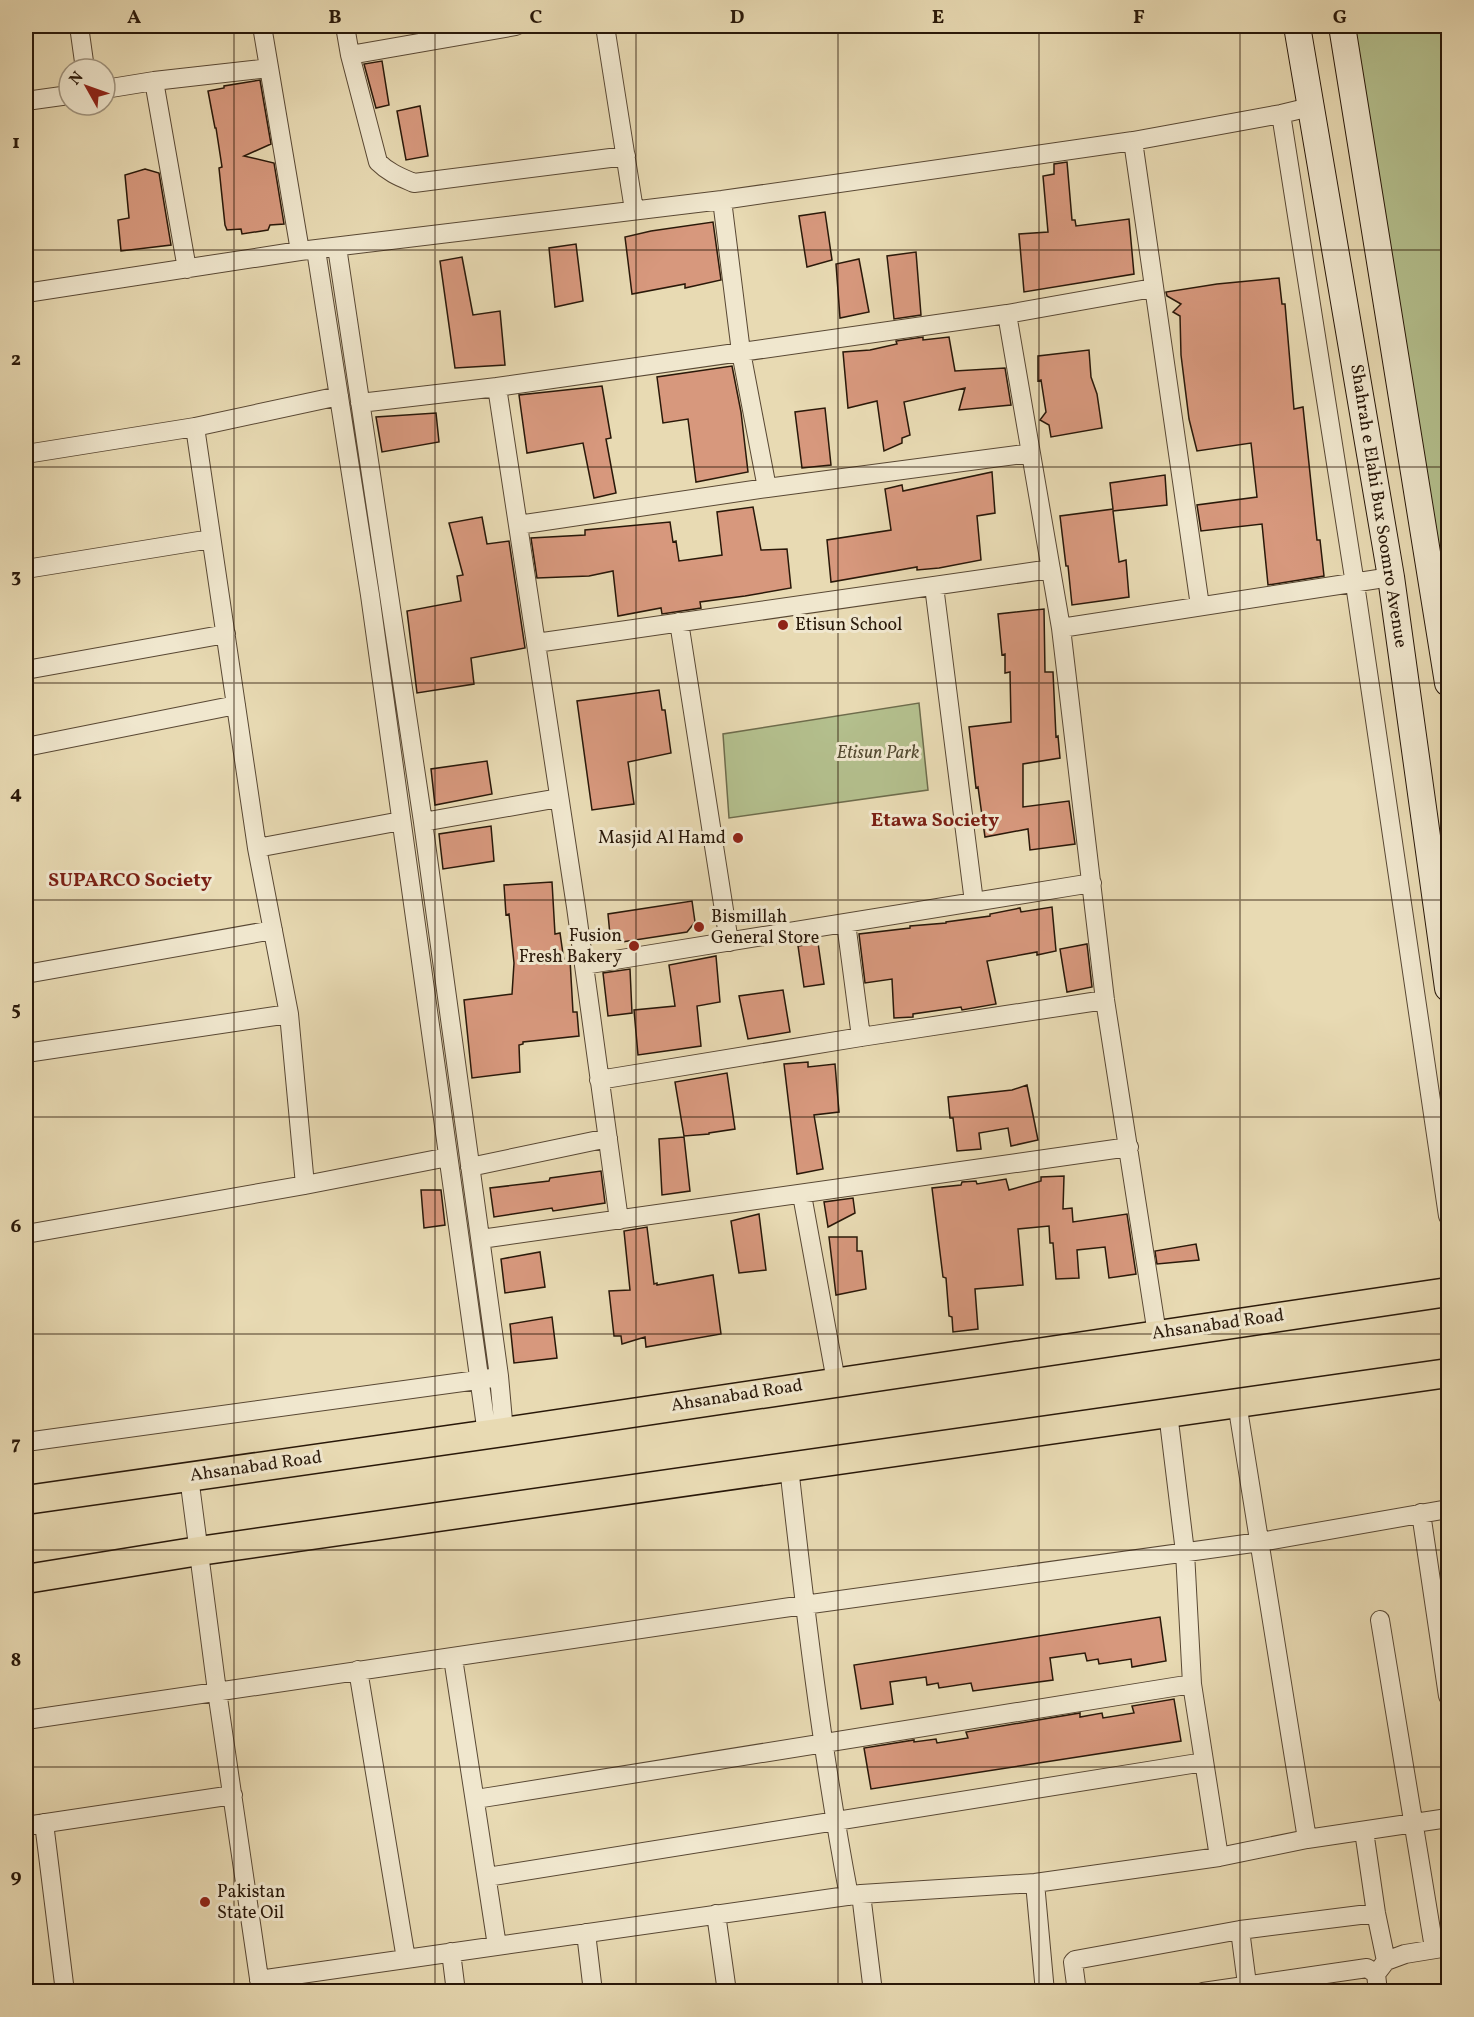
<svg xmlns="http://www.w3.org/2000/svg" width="1474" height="2017" font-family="Vollkorn,serif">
<rect width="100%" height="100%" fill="#e8dab3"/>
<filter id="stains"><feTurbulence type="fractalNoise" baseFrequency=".00333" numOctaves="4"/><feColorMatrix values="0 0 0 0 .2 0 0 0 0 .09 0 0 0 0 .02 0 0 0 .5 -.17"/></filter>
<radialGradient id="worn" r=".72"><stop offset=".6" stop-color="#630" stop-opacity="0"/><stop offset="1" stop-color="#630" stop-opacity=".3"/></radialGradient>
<!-- green -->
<path fill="#b4c08e" stroke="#6e6c4c" stroke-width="1.5" d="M1350,26H1448V653Z
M919,703L928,790L729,818L723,734Z"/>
<!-- building -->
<path fill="#d7987d" stroke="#291809" stroke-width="1.5" d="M382,61L389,105L376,108L364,64Z
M260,80L271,144L244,156L274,163L284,224L270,225L268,230L242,234L241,229L227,230L225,225L219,168L222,167L216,128H215L208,91L224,88V86Z
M420,106L428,156L406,160L397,111Z
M1067,162L1072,220H1075L1076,226L1129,219L1134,274L1024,292L1019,234L1048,232L1043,176L1054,174V164Z
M145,169L159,173L171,245L121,251L118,220L129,218L125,175Z
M825,212L832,260L807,267L799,216Z
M713,222L721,280L685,288V284L632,294L625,237L651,231Z
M576,244L583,301L555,307L549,248Z
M916,252L921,315L894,319L887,256Z
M462,257L473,315L500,311L505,365L455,368L440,261Z
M859,259L869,312L840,318L836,264Z
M1279,278L1282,304H1285L1294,409L1303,407L1317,540H1320L1324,576L1268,585L1262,524L1201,531L1197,505L1257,497L1251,443L1197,451L1189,419L1181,355L1180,316L1173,312L1181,304L1167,296L1166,292L1217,284Z
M923,337V340L949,337L955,371L1005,368L1011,405L959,410L965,388L904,402L910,435L902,438V443L884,451L877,401L848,408L843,352L870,350L897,344L896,341Z
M1089,350L1091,377L1097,394L1102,428L1051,437L1049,425L1040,420L1046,412L1041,380L1038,381V356Z
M732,366L741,412L748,472L696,482L688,419L663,423L657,377Z
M602,386L611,438L606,439L616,493L594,498L583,443L527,453L519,395Z
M825,408L831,465L802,468L795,412Z
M436,413L439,442L382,452L376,417Z
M992,472L995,513L977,516L981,560L939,568L917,570V567L831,582L827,540L891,530L885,489L902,485L903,491Z
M1165,475L1167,505L1113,511L1119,562L1126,560L1129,597L1072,605L1068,566H1066L1060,516L1113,509L1110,483Z
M753,507L761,550L787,549L791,588L745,596L700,602L701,608L662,614L661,608L618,616L613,571L589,576L537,578L531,538L585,535V530L670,522L673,542L676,541L679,561L722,555L717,512Z
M482,517L487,544L509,541L525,648L471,658L474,684L417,693L407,611L461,601L457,576L463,575L449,523Z
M1044,609L1045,672H1053L1056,737L1058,736L1060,758L1023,764V807L1069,801L1075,844L1030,850L1028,829L985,837L978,787L976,788L969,727L1011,722L1010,672L1005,673V654L1002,655L998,614Z
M659,690L662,710H665L671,753L628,762L634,804L592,810L577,701Z
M487,761L492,794L435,805L431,769Z
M491,826L494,861L443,869L439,834Z
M552,882L555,934L560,933L564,961L570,960L573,1012H577L579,1036L523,1042V1044L519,1045L520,1072L472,1078L464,1000L512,994L514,963L509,914L506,915L504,885Z
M692,901L695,922L687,932L622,942L610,935L608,914Z
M1052,907L1056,951L1037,955V952L987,961L996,1004L962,1010L961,1007L913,1014V1017L894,1018L892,979L865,983L859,934L910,928V926L946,923V922L990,916V914L1020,908L1021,912Z
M818,943L824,984L804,987L798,946Z
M1087,944L1092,987L1067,992L1060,949Z
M716,956L720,1002L697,1006L701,1046L638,1055L634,1010L675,1006L669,965Z
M630,969L632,1013L608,1016L603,973Z
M783,990L790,1032L748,1039L739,996Z
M808,1062V1067L835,1064L839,1112L814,1115L823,1169L797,1174L784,1064Z
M727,1073L735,1129L709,1133V1134L684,1136L675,1082Z
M1027,1085L1038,1140L1011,1146L1008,1128L979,1133L981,1149L957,1151L953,1118H950L948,1097L1012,1090Z
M684,1137L690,1191L662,1195L659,1139Z
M601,1171L605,1203L553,1211L552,1208L494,1217L490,1188L549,1181L550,1178Z
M1064,1176L1063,1209L1072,1208L1073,1222L1127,1214L1136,1274L1109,1278L1105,1247L1077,1250L1079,1278L1056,1279L1053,1243H1050L1049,1226L1018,1229L1023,1285L975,1289L978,1329L953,1332L952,1317L949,1316L946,1278L943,1277L932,1188L961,1185L962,1182L976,1181L977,1184L1006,1179L1009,1190L1041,1181V1177Z
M421,1190H441L445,1225L424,1228Z
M853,1198L855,1213L828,1227L824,1202Z
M759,1214L766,1270L739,1273L731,1221Z
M647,1227L654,1284L657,1283V1285L713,1275L721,1334L646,1347L645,1337L622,1344L621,1336H614L609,1291L630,1290L624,1231Z
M829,1237H857V1251H862L866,1289L836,1295Z
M1196,1244L1199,1260L1157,1264L1155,1251Z
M540,1252L545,1287L505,1293L501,1259Z
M552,1317L557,1358L514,1363L510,1324Z
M1160,1617L1166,1661L1132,1667L1131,1659L1099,1664L1098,1659L1087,1661L1085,1653L1050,1658L1053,1680L973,1691L971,1683L939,1688L938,1683L927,1685L926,1677L890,1682L893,1704L861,1709L854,1665Z
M1174,1699L1181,1741L871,1789L864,1748L914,1740V1742L936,1739L937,1743L968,1738L966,1732L1080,1713V1717L1102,1713L1103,1718L1134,1713L1132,1706Z"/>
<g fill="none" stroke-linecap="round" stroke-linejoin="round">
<!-- street casing -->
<g stroke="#594834" stroke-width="20">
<path id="street" d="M79,26L85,69
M262,26L300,251
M345,26L350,55L516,26
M605,26L634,210
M350,55L378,162C389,173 400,177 414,183L626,156
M154,81L187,269
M105,89L154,81L269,68
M26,101L69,95
M1281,114L1355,584L1448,1216
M1133,141L1200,606
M722,200L741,352L767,488
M337,247L423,822L499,1376L504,1432
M316,250L370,595L487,1434
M26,293L300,251L722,200L1133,141L1281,114L1310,107
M1007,314L1061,628L1105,1000L1157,1334
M497,387L576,907L619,1220
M360,403L497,387L1007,314L1153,288
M195,427L257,848L289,1014L305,1185
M26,454L195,427L339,396
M518,525L767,488L1031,453
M26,569L211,539
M934,586L974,902
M679,622L729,942
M1061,628L1391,577
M536,643L1051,569
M26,670L226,634
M26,747L236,705
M423,822L559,798
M257,848L401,821
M846,923L861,1037
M584,965L1092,883
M26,974L273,930
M26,1053L289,1014
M599,1080L861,1037L1105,1000
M470,1167L608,1138
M802,1195L836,1381
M26,1234L305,1185L448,1157
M481,1239L1129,1147
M1237,1403L1307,1839
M1168,1413L1185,1552L1192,1684L1219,1857
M26,1442L492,1378
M789,1467C805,1610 822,1754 849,1896
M189,1477L217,1691L261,1992
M1421,1513L1448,1696
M1380,1620L1434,1948
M453,1658L497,1946
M358,1670L406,1959
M26,1720L804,1605L1260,1542L1448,1509
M476,1799L1192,1684
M44,1823L65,1992
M26,1826L233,1795
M1364,1831L1376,1913L1386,1961
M487,1877L1204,1762
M1035,1883L1045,1992
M861,1894L873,1992
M716,1914L727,1992
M1240,1930L1248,1992
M586,1933L593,1992
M451,1952L456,1992
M259,1980L861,1894L1035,1883L1219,1857L1307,1839L1448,1818
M1077,1992L1073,1962L1075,1960L1240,1930L1376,1913
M1203,1992L1367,1968L1376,1974
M1378,1992L1376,1974L1386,1961L1405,1954L1448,1947"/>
</g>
<!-- secondary casing -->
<g stroke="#291809" stroke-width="28">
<path id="secondary" d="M1297,26L1391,577L1448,988
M1342,26L1448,683"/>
</g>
<!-- primary casing -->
<g stroke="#291809" stroke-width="31">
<path id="primary" d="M26,1500L504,1432L1448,1292
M26,1579L199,1551L1448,1373"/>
</g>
<!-- street -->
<use href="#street" stroke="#f0e7ce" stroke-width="18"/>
<!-- secondary -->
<use href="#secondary" stroke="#f0e7ce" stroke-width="26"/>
<!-- primary -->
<use href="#primary" stroke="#e8dab3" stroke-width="28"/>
</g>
<!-- grid -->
<path fill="none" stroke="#291809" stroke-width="1.5" stroke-opacity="0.55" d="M234,26V1992M435,26V1992M636,26V1992M838,26V1992M1039,26V1992M1240,26V1992M26,250H1448M26,467H1448M26,683H1448M26,900H1448M26,1117H1448M26,1334H1448M26,1550H1448M26,1767H1448"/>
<!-- markers -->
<g fill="#8f2418" stroke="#f0e7ce" stroke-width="2">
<circle cx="783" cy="625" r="6"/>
<circle cx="738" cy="838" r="6"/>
<circle cx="699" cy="927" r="6"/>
<circle cx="634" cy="946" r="6"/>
<circle cx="205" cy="1902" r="6"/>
</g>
<g text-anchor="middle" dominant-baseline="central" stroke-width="6" stroke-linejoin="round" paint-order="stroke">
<!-- street labels -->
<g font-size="18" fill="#291809" stroke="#f0e7ce">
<text transform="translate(1378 506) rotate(81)">Shahrah e Elahi Bux Soomro Avenue</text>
<text transform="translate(1218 1325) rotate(-8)">Ahsanabad Road</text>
<text transform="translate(737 1396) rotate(-9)">Ahsanabad Road</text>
<text transform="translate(256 1467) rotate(-8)">Ahsanabad Road</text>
</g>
<!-- poi labels -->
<g font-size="18" fill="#291809" stroke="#f0e7ce" text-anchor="start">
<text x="795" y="625">Etisun School</text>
<text x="726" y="838" text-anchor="end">Masjid Al Hamd</text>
<text x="711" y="917">Bismillah<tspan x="711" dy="21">General Store</tspan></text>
<text x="622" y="936" text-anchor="end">Fusion<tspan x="622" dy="21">Fresh Bakery</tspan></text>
<text x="217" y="1892">Pakistan<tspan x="217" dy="21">State Oil</tspan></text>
</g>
<!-- park labels -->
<g font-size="18" font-style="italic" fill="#534a31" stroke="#f0e7ce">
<text x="878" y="753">Etisun Park</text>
</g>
<!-- neighbourhood labels -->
<g font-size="20" font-weight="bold" fill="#7a1f14" stroke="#f0e7ce">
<text x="935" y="821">Etawa Society</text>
<text x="130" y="881">SUPARCO Society</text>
</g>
</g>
<!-- margin -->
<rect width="1474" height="2017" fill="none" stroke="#e8dab3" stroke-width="66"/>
<!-- north arrow -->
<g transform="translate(87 87) rotate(310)"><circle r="28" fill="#f0e7ce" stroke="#a0947f" stroke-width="1.5"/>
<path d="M0-4.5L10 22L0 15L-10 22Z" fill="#8f2418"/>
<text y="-9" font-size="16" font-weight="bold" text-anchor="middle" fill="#291809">N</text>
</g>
<rect x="33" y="33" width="1408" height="1951" fill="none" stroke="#291809" stroke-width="2"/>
<g font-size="20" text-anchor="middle" font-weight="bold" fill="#291809">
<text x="134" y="23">A</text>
<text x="335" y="23">B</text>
<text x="536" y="23">C</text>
<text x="737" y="23">D</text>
<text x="938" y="23">E</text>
<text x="1139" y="23">F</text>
<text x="1340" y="23">G</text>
<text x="16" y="148">1</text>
<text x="16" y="365">2</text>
<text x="16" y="582">3</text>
<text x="16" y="799">4</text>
<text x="16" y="1015">5</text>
<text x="16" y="1232">6</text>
<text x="16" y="1449">7</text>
<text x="16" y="1666">8</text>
<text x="16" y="1882">9</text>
</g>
<rect width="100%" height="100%" filter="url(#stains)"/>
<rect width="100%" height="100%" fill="url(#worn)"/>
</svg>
